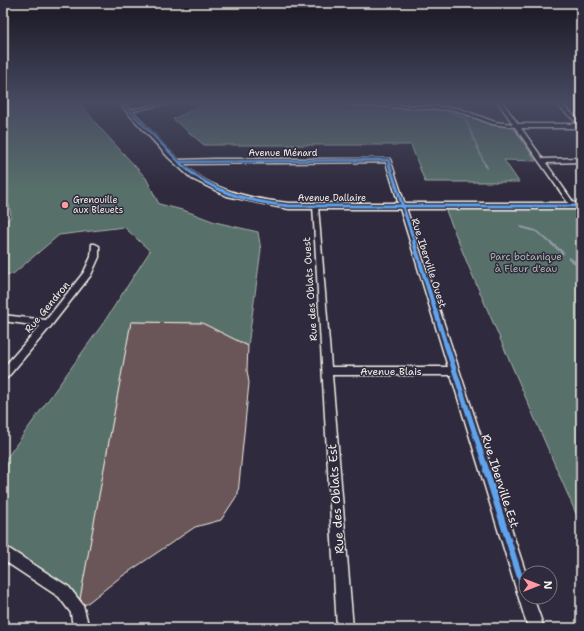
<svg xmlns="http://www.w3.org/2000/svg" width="584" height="631" font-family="'Shantell Sans',sans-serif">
<rect width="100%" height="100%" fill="#2f2a3d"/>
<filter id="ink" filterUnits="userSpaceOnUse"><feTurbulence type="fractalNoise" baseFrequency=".025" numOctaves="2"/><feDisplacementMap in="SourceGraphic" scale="8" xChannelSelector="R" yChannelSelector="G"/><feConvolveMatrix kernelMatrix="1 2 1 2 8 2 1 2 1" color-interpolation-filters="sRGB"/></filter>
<g filter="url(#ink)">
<!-- built -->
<path fill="#413745" d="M442,102H497L512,126L494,123L443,105Z"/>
<!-- green -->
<path fill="#596f6a" stroke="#a6b0a9" d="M6,102H79L100,128L146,178L159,204L186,211L215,222L258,232L261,250L248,346L202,323L131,322L78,610L3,552V463L104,322L150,251L124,227L59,235L13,274L3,275V226L11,216L9,205L3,201V104Z
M209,102H442L443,105L494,123L512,126L536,161L504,160L519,182H425L411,145H204L173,119Z
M444,206H581V525L468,265Z"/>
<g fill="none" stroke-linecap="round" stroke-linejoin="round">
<!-- stream-far2 -->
<path stroke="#909aa5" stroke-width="1.5" d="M433,102L440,107
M445,110L465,118L485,165"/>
<!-- stream-far1 -->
<path stroke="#909aa5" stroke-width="2" d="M485,164L487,168
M521,227L536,231L552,244"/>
<!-- stream -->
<path stroke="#909aa5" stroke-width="2.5" d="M551,243L563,253
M569,258L581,267"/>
</g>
<!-- building -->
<path fill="#6b5659" stroke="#f4f1e8" d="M131,322L202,323L248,346L247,370L249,383L238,494L221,520L195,527L118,579L85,605L80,599Z"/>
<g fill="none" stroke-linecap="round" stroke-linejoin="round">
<!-- minor casing -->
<g stroke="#f4f1e8" stroke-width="3">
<path id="minor" d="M166,102H173L129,112L127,111Z
M498,102H502L518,124H578L554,102H558L581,121V128H521L543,159L581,158V162L546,163L576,206L575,207H571L515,127L492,124L456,110L351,105L349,104L351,103L457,108L495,122L513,124Z
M215,159H390L526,574V597H533L544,628H528L451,375H332L353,628H337L313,205H317L318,206L331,367H448L386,162L179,164L176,162L179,160Z
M92,244H95L99,246V257L91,275L51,326L7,378L3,379V368L40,326L3,321V315L46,320L84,272L91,257Z
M3,545L69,587L83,605L89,628H73L71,613L59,597L3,560Z"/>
</g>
<!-- tertiary casing -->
<g stroke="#f4f1e8" stroke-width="3">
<path id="tertiary" d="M118,102H124C145,124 173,159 198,176C224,193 258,200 289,203H581V209H289L273,206L227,196L192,179L169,158Z"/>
</g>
<!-- minor -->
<use href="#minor" fill="#2f2a3d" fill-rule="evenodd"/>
<!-- tertiary -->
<use href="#tertiary" fill="#2f2a3d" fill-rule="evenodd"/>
<!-- cycleway-far4 casing -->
<g stroke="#2f2a3d" stroke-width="4">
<path id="cycleway-far4" d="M121,102L182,165
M179,162L388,160L390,165"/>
</g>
<!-- cycleway-far3 casing -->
<g stroke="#2f2a3d" stroke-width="5">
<path id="cycleway-far3" d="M181,164C212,193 247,201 289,206H581
M389,164L415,244"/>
</g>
<!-- cycleway-far2 casing -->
<g stroke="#2f2a3d" stroke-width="6">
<path id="cycleway-far2" d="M414,243L446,345"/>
</g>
<!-- cycleway-far1 casing -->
<g stroke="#2f2a3d" stroke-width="8">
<path id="cycleway-far1" d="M446,344L487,471"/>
</g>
<!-- cycleway casing -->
<g stroke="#2f2a3d" stroke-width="8">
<path id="cycleway" d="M486,470L526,596"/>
</g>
<!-- cycleway-far4 -->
<use href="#cycleway-far4" stroke="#60a3ed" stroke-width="2.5"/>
<!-- cycleway-far3 -->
<use href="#cycleway-far3" stroke="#60a3ed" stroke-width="3"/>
<!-- cycleway-far2 -->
<use href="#cycleway-far2" stroke="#60a3ed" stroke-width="4"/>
<!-- cycleway-far1 -->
<use href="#cycleway-far1" stroke="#60a3ed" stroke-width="5"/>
<!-- cycleway -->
<use href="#cycleway" stroke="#60a3ed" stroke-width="6"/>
</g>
</g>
<!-- sky -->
<linearGradient id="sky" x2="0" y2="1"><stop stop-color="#1a1722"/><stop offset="0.54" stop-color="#474a62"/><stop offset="1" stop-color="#474a62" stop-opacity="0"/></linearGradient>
<rect width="584" height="190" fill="url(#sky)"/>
<!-- markers -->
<circle fill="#ff9aa2" stroke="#2f2a3d" stroke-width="1.5" cx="65" cy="205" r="4"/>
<g text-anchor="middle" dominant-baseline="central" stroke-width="3" stroke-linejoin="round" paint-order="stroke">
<!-- far-street labels -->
<g font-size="9" fill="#f4f1e8" stroke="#2f2a3d">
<text x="283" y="153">Avenue Ménard</text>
<text x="332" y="198">Avenue Dallaire</text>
</g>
<!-- far-poi labels -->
<g font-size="9" fill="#f4f1e8" stroke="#2f2a3d" text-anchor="start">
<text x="73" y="200">Grenouille<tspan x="73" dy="10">aux Bleuets</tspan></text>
</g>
<!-- park labels -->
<g font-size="10" fill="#aeb6af" stroke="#2f2a3d">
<text x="526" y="256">Parc botanique<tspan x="526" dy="12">à Fleur d'eau</tspan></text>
</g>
<!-- street labels -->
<g font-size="10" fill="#f4f1e8" stroke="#2f2a3d">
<text transform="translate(429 263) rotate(72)">Rue Iberville Ouest</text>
<text transform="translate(310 289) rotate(-94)">Rue des Oblats Ouest</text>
<text transform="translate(47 307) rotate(-50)">Rue Gendron</text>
<text x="391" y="371">Avenue Blais</text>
</g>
<!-- near-street labels -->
<g font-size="12" fill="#f4f1e8" stroke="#2f2a3d">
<text transform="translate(500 481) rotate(72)">Rue Iberville Est</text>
<text transform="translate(336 499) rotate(-94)">Rue des Oblats Est</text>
</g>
</g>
<!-- margin -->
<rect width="584" height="631" fill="none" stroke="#2f2a3d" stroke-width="16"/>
<rect x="8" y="8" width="568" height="615" fill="none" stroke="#f4f1e8" stroke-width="1.5" filter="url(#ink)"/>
<!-- north arrow -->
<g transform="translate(538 585) rotate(90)"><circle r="19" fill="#2f2a3d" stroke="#7e7a81"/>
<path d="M0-3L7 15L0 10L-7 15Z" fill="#ff9aa2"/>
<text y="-6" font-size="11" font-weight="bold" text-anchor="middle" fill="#f4f1e8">N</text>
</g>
</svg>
